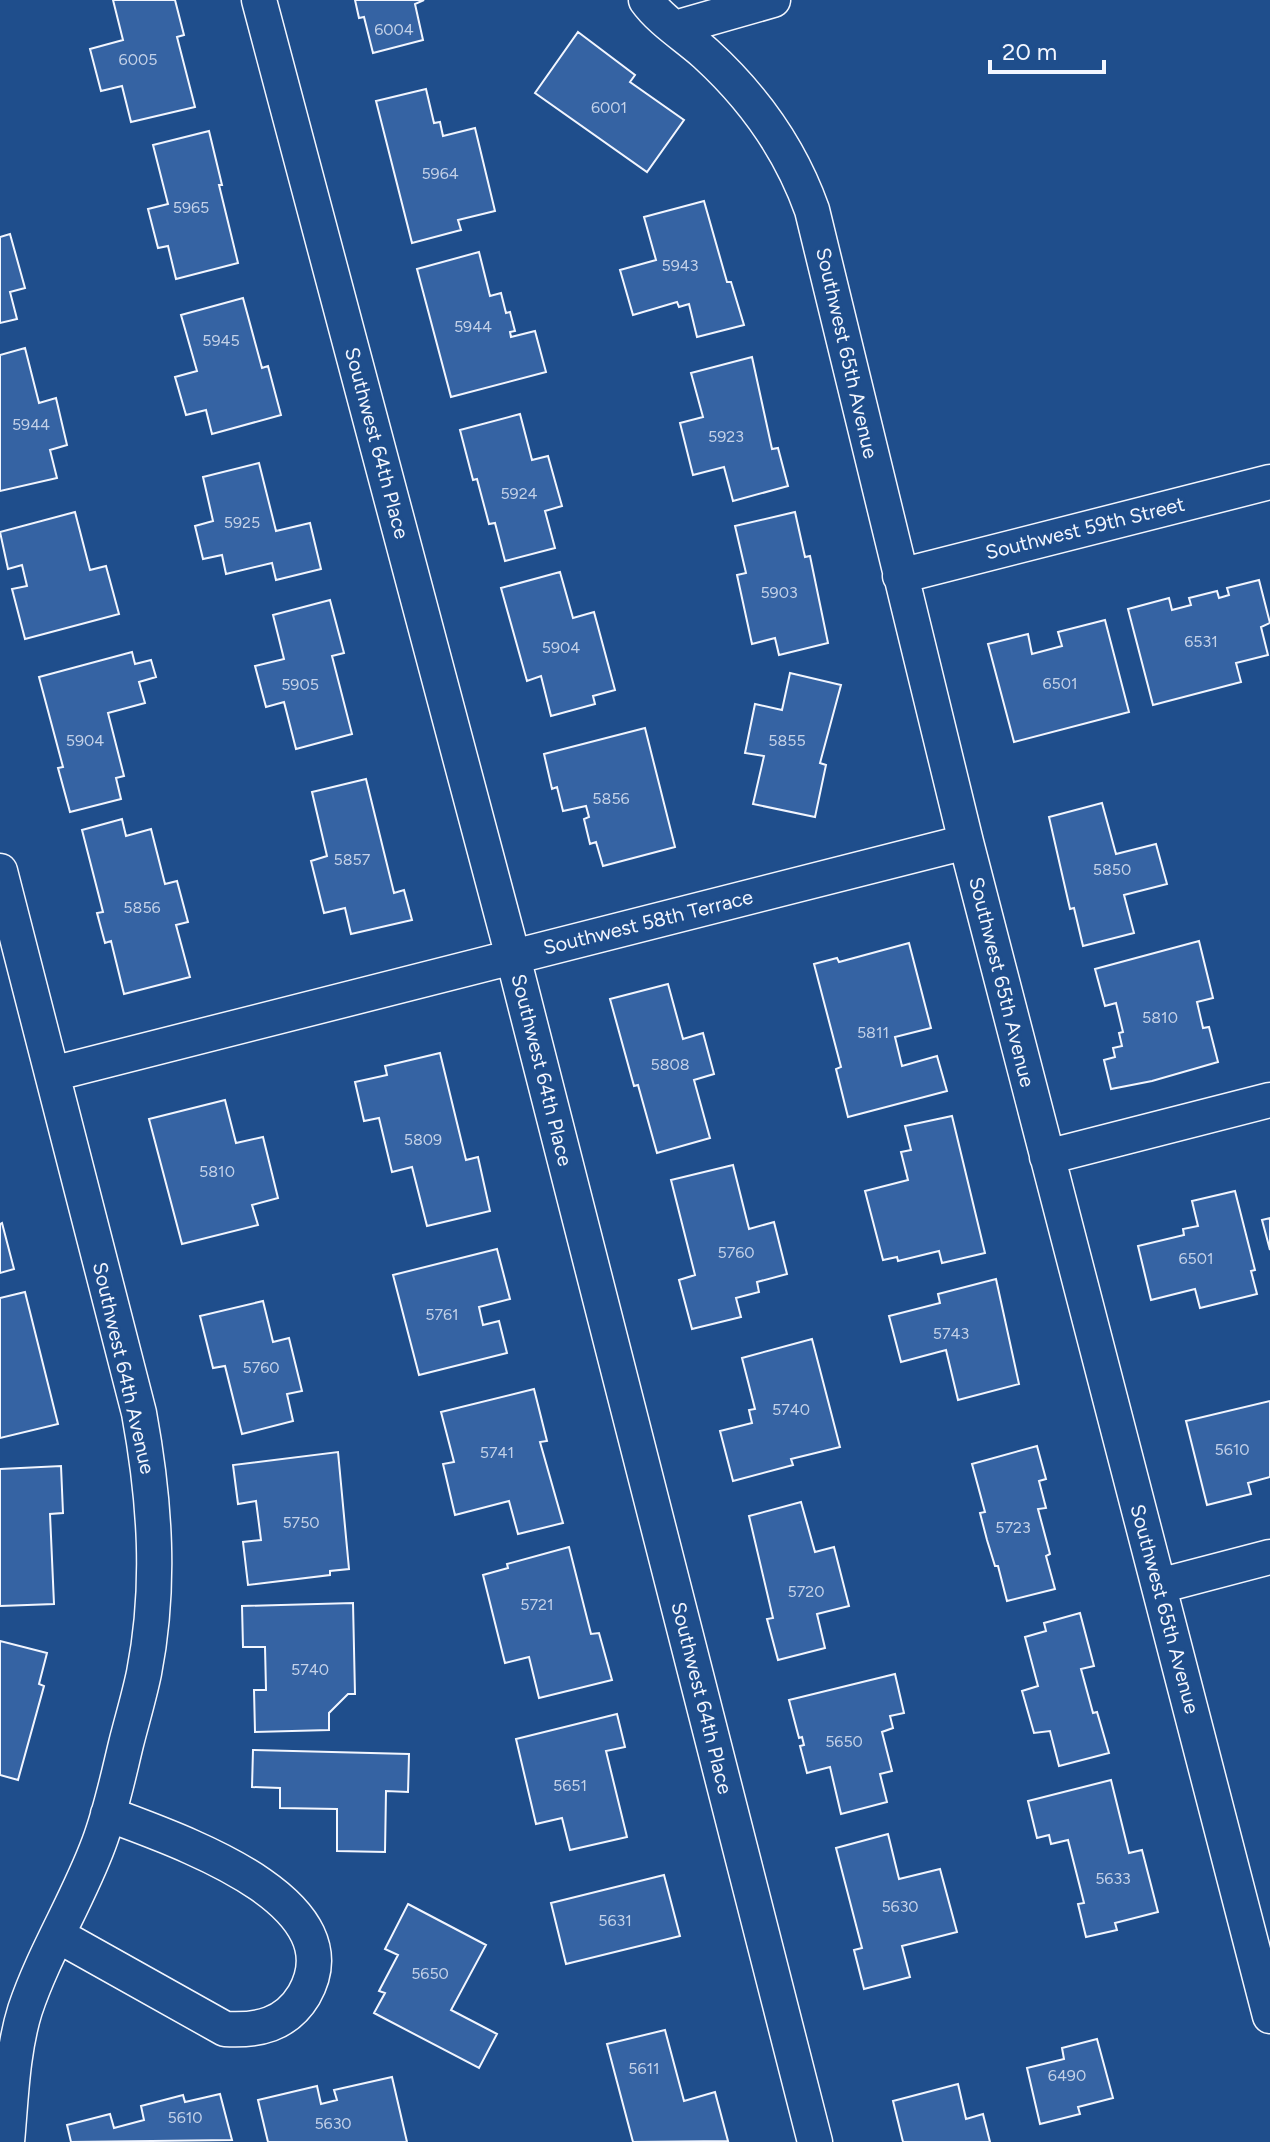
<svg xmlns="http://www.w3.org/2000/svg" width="1270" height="2142" font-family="Figtree,sans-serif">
<rect width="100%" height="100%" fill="#1f4e8c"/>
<!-- building -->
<path fill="#3563a3" stroke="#f2f6ff" stroke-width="2" d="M113,0H175L184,35L177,37L195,107L131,122L122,86L101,91L90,49L123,40Z
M355,0H424L415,4L423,40L373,53L364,17L359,18Z
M578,32L635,75L630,82L684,120L647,172L535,93Z
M426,89L434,123L440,122L443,136L475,128L495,211L458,220L461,230L412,243L376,101Z
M209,131L222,185H219L238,263L176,279L168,246L158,248L148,209L168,204L153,145Z
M704,201L727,282H731L744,325L697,337L689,304L679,307L677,302L633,315L620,270L656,260L644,217Z
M10,234L25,288L10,292L17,319L0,323V237Z
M479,252L490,296L501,293L506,313L510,312L515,331L510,332L511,337L535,331L546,372L451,397L417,269Z
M243,298L262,368L268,366L281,415L212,434L206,410L186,415L175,377L197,371L181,315Z
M25,348L39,403L56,398L67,445L50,450L57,478L0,491V355Z
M752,357L772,449L778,448L788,486L733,501L724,467L693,475L680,423L703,417L691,373Z
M520,414L532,460L548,456L562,506L545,511L555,548L505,561L495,523L489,524L477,479L473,480L460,430Z
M259,463L276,531L310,523L321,569L276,580L272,563L226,574L222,555L203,559L195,526L213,521L203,477Z
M75,512L90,570L106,566L119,614L25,639L12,589L27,586L22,565L8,569L0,532Z
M795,512L805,557L810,556L828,643L779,655L775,638L752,644L737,575L746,573L735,526Z
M560,572L573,618L594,612L615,690L593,696L595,704L551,716L541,676L527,681L501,588Z
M1259,580L1270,623L1261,627L1268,655L1236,663L1241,682L1153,705L1128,609L1169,598L1172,610L1191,605L1189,598L1217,591L1219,598L1229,595L1227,588Z
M330,600L344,653L332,656L352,734L296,749L284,702L266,707L255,666L284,659L273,615Z
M1105,620L1129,712L1014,742L988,644L1028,634L1032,654L1062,646L1058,632Z
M132,652L135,664L151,660L156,677L139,682L145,703L108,713L124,776L116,778L121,799L70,812L58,768L63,767L39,677Z
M790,673L841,685L820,763L826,765L815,817L753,804L764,756L745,753L755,704L782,710Z
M645,728L675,847L603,866L596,842L590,844L584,819L589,817L586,806L563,811L557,787L552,789L544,754Z
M366,779L394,893L404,890L412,920L351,934L345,908L324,913L311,861L327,856L312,792Z
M1102,803L1116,854L1156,844L1167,884L1124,895L1134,933L1083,946L1074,908L1070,909L1049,817Z
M122,819L126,836L151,829L165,884L177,881L188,922L176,925L190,977L124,994L111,941L105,943L97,913L103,912L82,830Z
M1199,941L1213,998L1197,1002L1203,1028L1209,1027L1218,1062L1152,1081L1111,1089L1104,1060L1115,1057L1113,1048L1122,1046L1119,1033L1123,1032L1116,1003L1105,1006L1095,969Z
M909,943L931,1028L895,1037L902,1066L937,1056L947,1091L848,1117L836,1069L841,1067L814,964L837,958L839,962Z
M668,984L683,1039L703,1033L714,1074L694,1080L710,1138L657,1153L638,1085L634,1086L610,999Z
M440,1053L466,1160L478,1157L490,1211L427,1226L412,1167L392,1172L379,1118L364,1121L355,1082L387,1075L385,1066Z
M225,1100L236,1143L263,1137L278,1198L252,1205L258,1225L182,1244L149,1119Z
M952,1116L985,1253L942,1263L939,1251L898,1261L897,1257L883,1260L865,1191L908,1180L901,1152L911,1150L905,1126Z
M733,1165L749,1229L774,1222L787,1274L757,1282L759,1292L736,1298L741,1317L692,1329L679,1280L695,1275L671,1180Z
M1235,1191L1255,1270L1251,1271L1257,1294L1200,1308L1195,1289L1151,1300L1138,1246L1184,1235L1183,1229L1198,1226L1192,1201Z
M1270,1218V1250L1262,1220Z
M2,1223L14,1269L0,1273V1224Z
M497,1249L510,1299L479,1307L483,1325L499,1321L507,1353L419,1375L393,1275Z
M996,1279L1019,1384L958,1400L946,1350L901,1362L889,1316L940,1303L938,1294Z
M25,1292L58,1424L0,1438V1298Z
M263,1301L273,1342L289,1338L302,1391L287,1394L293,1421L242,1434L225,1366L213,1368L200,1316Z
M812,1339L840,1447L791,1459L793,1465L733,1481L720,1431L752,1423L749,1410L755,1409L742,1358Z
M534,1389L547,1441L540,1442L563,1523L518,1534L509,1501L455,1515L443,1464L454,1462L441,1412Z
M1270,1401V1477L1248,1483L1251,1494L1207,1505L1186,1421Z
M1037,1446L1046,1479L1039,1481L1046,1508L1038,1509L1050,1554L1046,1556L1055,1589L1007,1601L998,1566H995L987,1540L980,1513L985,1512L972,1464Z
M338,1452L349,1569L330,1571V1575L248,1585L243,1542L261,1540L256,1501L238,1504L233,1465Z
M61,1466L63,1513L50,1514L54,1604L0,1606V1469Z
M801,1502L815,1552L834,1547L849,1606L817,1614L825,1648L778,1660L767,1619L773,1618L749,1516Z
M569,1547L591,1634L599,1633L612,1680L539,1698L529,1657L505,1663L483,1575L508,1568L507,1564Z
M353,1603L355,1694H348L329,1713V1730L255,1732L254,1690H266L265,1647H243L242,1606Z
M1080,1613L1094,1666L1081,1669L1093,1713L1097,1712L1109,1753L1059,1766L1050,1731L1034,1733L1022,1691L1038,1686L1025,1637L1046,1631L1044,1623Z
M0,1641L47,1653L39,1684L44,1686L18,1780L0,1775Z
M895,1674L904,1713L890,1716L893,1728L882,1732L892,1771L880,1774L887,1802L841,1814L830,1767L807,1773L800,1746L804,1745L802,1737L799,1738L789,1700Z
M617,1714L625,1747L606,1751L627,1837L570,1850L562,1818L536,1824L516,1739Z
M253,1750L409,1754L408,1792L386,1791L385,1852L337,1851V1809L280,1808V1788L252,1787Z
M1111,1780L1129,1853L1142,1850L1158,1912L1115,1923L1117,1930L1086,1937L1078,1904L1084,1903L1068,1840L1051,1844L1049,1835L1037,1838L1028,1801Z
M888,1834L899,1879L940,1869L957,1932L902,1946L910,1977L864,1989L854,1950L862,1948L836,1848Z
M664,1875L680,1936L566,1964L551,1903Z
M408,1904L486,1945L451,2010L497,2034L479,2068L374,2013L385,1993L379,1991L398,1955L385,1949Z
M665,2030L684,2101L715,2092L728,2141L633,2142L607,2044Z
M1097,2039L1113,2098L1078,2107L1080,2114L1040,2124L1027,2068L1064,2059L1062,2048Z
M392,2077L407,2142H268L258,2100L317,2086L321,2104L337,2100L334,2090Z
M958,2084L966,2119L983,2114L990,2142H903L893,2101Z
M220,2094L232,2140L71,2142L67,2125L110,2114L114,2128L144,2120L141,2106L183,2095L185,2102Z"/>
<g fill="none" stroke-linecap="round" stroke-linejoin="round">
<!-- minor casing -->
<g stroke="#f2f6ff" stroke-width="37">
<path id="minor" d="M259,0L513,957L815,2142
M646,0C661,21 686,36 706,54C754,98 790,148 812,210L966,842L1270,2016
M675,28L773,0
M900,576L1270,482
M0,871L139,1413C155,1500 161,1586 144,1673C139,1697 132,1720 126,1744C118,1777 111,1811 99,1843C78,1900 44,1953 25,2010C12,2052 11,2099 7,2142
M52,1074L966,842
M1047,1157L1270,1100
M1159,1586L1270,1557
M59,1936L225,2029C258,2031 286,2025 304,1995C359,1899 170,1838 108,1814"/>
</g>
<!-- minor -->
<use href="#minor" stroke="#1f4e8c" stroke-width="34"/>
</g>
<g text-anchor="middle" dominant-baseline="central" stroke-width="6" stroke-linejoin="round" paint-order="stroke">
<!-- number labels -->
<g font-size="16" fill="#c3d1e8">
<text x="394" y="29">6004</text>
<text x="138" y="59">6005</text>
<text x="609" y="107">6001</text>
<text x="440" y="173">5964</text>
<text x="191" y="207">5965</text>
<text x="680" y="265">5943</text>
<text x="473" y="326">5944</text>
<text x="221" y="340">5945</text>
<text x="31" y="424">5944</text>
<text x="726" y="436">5923</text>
<text x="519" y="493">5924</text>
<text x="242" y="522">5925</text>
<text x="779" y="592">5903</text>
<text x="1201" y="641">6531</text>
<text x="561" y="647">5904</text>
<text x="1060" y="683">6501</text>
<text x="300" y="684">5905</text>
<text x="85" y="740">5904</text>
<text x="787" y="740">5855</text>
<text x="611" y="798">5856</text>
<text x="352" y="859">5857</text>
<text x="1112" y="869">5850</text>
<text x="142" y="907">5856</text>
<text x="1160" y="1017">5810</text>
<text x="873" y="1032">5811</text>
<text x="670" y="1064">5808</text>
<text x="423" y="1139">5809</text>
<text x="217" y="1171">5810</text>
<text x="736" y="1252">5760</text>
<text x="1196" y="1258">6501</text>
<text x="442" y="1314">5761</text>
<text x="951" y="1333">5743</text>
<text x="261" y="1367">5760</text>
<text x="791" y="1409">5740</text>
<text x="1232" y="1449">5610</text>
<text x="497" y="1452">5741</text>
<text x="301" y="1522">5750</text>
<text x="1013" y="1527">5723</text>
<text x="806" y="1591">5720</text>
<text x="537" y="1604">5721</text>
<text x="310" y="1669">5740</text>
<text x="844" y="1741">5650</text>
<text x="570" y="1785">5651</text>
<text x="1113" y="1878">5633</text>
<text x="900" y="1906">5630</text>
<text x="615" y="1920">5631</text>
<text x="430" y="1973">5650</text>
<text x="644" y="2068">5611</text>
<text x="1067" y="2075">6490</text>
<text x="185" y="2117">5610</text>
<text x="333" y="2123">5630</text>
</g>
<!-- street labels -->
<g font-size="20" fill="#f2f6ff" stroke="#1f4e8c">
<text transform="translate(847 353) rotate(77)">Southwest 65th Avenue</text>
<text transform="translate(377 443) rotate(75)">Southwest 64th Place</text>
<text transform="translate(1085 528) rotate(-14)">Southwest 59th Street</text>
<text transform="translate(648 922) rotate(-14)">Southwest 58th Terrace</text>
<text transform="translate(1002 982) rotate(76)">Southwest 65th Avenue</text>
<text transform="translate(542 1070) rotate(76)">Southwest 64th Place</text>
<text transform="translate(124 1368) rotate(77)">Southwest 64th Avenue</text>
<text transform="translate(1165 1609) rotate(75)">Southwest 65th Avenue</text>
<text transform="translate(702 1698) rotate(76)">Southwest 64th Place</text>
</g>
</g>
<!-- scale -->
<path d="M990 60v12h114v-12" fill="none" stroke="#f2f6ff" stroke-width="4"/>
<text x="1002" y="60" font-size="24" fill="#f2f6ff" stroke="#1f4e8c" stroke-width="6" paint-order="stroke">20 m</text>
</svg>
